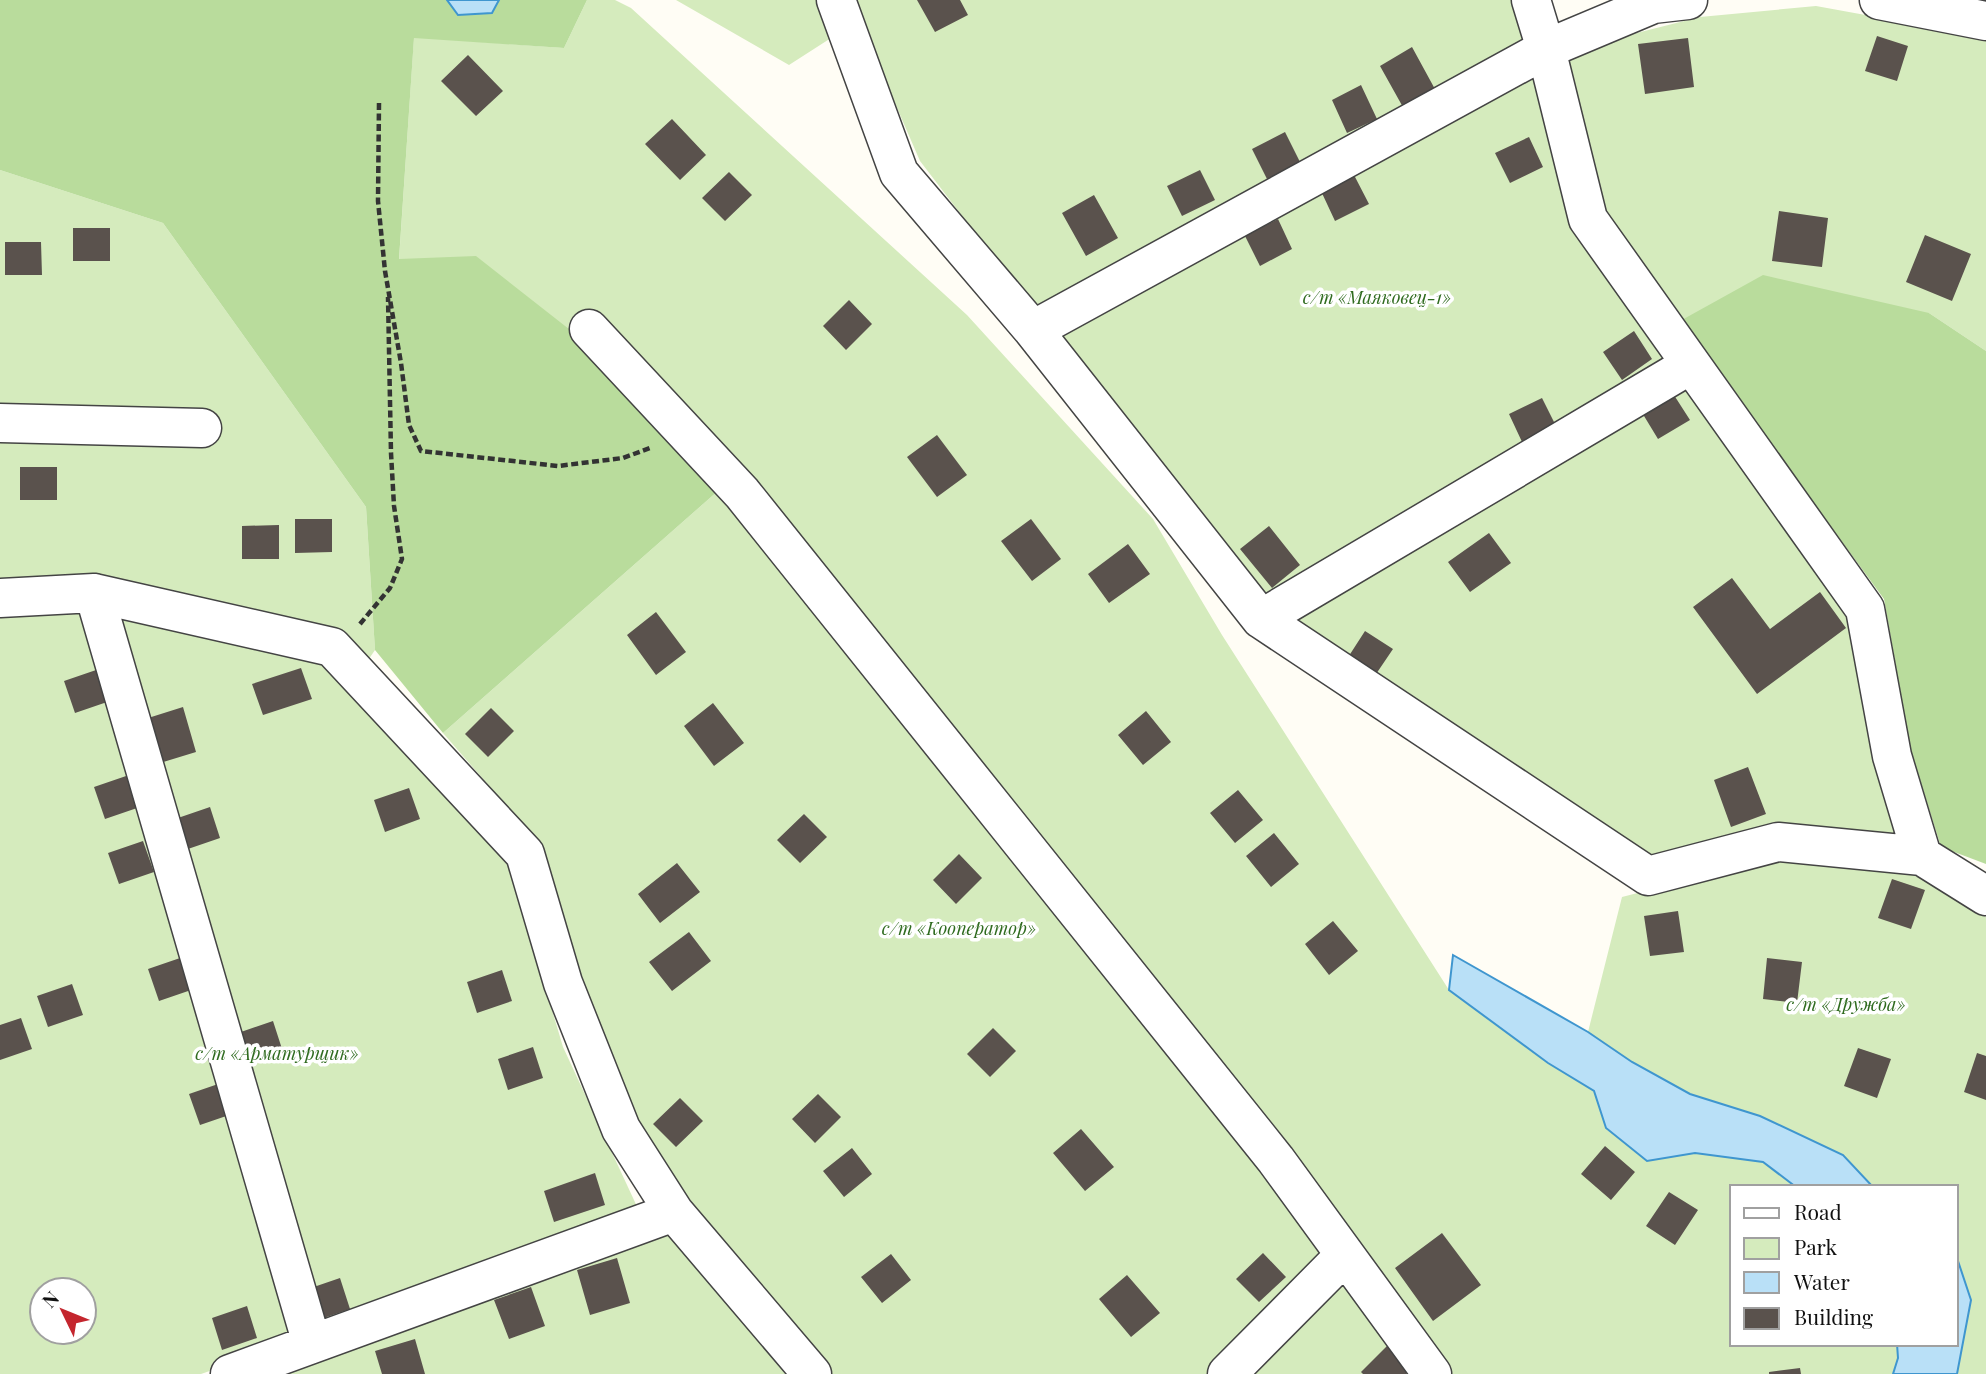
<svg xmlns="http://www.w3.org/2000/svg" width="1986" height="1374" font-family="'Playfair Display',serif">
<rect width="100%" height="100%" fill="#fffdf5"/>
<!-- green -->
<path fill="#d5ebbd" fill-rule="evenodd" d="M587,0H615L631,8L967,315L1153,519L1222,635L1449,990L1594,1091L1606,1128L1647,1161L1695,1153L1763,1162L1796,1187H1732V1344H1897L1898,1358L1893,1374H260L704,1218L630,1120L572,984L543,848L443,733L719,490L399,260L414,37L564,48Z
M676,0H1513L1597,43L1700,17L1816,6L1986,37V351L1929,313L1680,321L1860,620L1896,835L1651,862L1270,618L920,161L859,20L789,65Z
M0,170L163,223L366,507L375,650L351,685L508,862L563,1047L640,1213L300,1340L201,1374H0ZM42,1290H84V1332H42Z
M1781,856L1910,872L1986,917V1374H1957L1971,1300L1956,1255V1187H1873L1843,1155L1760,1116L1690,1094L1632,1062L1588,1032L1622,897Z"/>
<!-- forest -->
<path fill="#b9dc9c" d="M0,0H587L564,48L414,38L399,259L476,256L574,333L719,490L443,733L375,650L366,507L163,223L0,170Z
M1763,275L1929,313L1986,351V864L1941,847L1911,751L1884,599L1680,321Z"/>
<!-- water -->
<path fill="#b9e0f7" stroke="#3f96cf" stroke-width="2" d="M447,0H499L492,13L458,15Z
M1453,955L1588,1032L1632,1062L1690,1094L1760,1116L1843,1155L1873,1187H1796L1763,1162L1695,1153L1647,1161L1606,1128L1594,1091L1548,1063L1449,990Z
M1956,1255L1971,1300L1957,1374H1893L1898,1358L1897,1344H1956Z"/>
<!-- building -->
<path fill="#5a524d" d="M917,0H960L968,15L935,32Z
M1877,36L1908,46L1897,81L1865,71Z
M1688,38L1694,87L1645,94L1638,44Z
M1412,47L1436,91L1404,109L1380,66Z
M468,55L503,91L476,116L441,81Z
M1361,85L1377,119L1347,133L1332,100Z
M672,119L706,155L680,180L645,144Z
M1285,132L1300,162L1267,179L1252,149Z
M1529,137L1543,167L1510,183L1495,153Z
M1200,170L1215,200L1182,216L1167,186Z
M729,172L752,195L725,221L702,198Z
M1354,175L1369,204L1335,221L1321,191Z
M1094,195L1118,238L1086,256L1062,213Z
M1779,211L1828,218L1822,267L1772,261Z
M1278,219L1292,249L1260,266L1245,236Z
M73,228H110V261H73Z
M1925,235L1971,254L1952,301L1906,282Z
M5,242H41L42,275H5Z
M849,300L872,324L846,350L823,326Z
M1634,331L1652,359L1622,380L1603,352Z
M1672,392L1690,420L1658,439L1641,411Z
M1542,398L1557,428L1523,444L1509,414Z
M937,435L967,475L937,497L907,457Z
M20,467H57V500H20Z
M295,519H332V552L295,553Z
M1031,519L1061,559L1032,581L1001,541Z
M279,525V559H242V526Z
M1269,526L1300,565L1272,588L1240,549Z
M1489,533L1511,563L1470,592L1448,562Z
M1128,544L1150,574L1109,603L1088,574Z
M1732,578L1770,629L1820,592L1846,628L1757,694L1693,607Z
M656,612L686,652L656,675L627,635Z
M1365,631L1393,649L1372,680L1345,662Z
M301,668L312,699L263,715L252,684Z
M99,669L110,701L75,713L64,681Z
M713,703L744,743L714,766L684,726Z
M183,707L196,752L160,763L145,719Z
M491,708L514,731L488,757L465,734Z
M1146,711L1171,742L1143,765L1118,735Z
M1748,767L1766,814L1731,827L1714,780Z
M129,775L140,807L105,819L94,787Z
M409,788L420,819L385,832L374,800Z
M1238,790L1263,820L1235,843L1210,813Z
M210,807L220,838L185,850L175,819Z
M804,814L827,837L800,863L777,840Z
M1274,833L1299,864L1271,887L1246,856Z
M143,841L154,872L119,884L108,853Z
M959,854L982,878L956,904L933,880Z
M677,863L700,892L660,923L638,894Z
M1892,879L1925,890L1911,929L1878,918Z
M1678,911L1684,952L1650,956L1644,916Z
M1333,921L1358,951L1329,975L1305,944Z
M689,932L711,961L672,991L649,962Z
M183,957L194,989L159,1001L148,969Z
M1767,958L1802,962L1797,1003L1763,999Z
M502,970L512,1001L477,1013L467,982Z
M72,984L83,1015L48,1027L37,996Z
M21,1018L32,1049L0,1060V1025Z
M273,1021L283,1052L248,1064L238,1033Z
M993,1028L1016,1051L990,1077L967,1054Z
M533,1047L543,1078L508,1090L498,1059Z
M1858,1048L1891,1059L1877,1098L1844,1086Z
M1977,1053L1986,1056V1100L1964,1092Z
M224,1082L235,1113L200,1125L189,1094Z
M818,1094L841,1117L815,1143L792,1119Z
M680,1098L703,1121L676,1147L653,1124Z
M1081,1129L1114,1167L1085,1191L1053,1153Z
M1605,1146L1635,1172L1611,1200L1581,1174Z
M852,1148L872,1174L844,1197L823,1171Z
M595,1173L605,1205L554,1222L544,1191Z
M1669,1192L1698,1210L1675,1245L1646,1226Z
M1442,1233L1481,1285L1433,1321L1395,1268Z
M1263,1253L1286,1277L1259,1302L1236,1279Z
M891,1254L911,1280L882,1303L861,1277Z
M617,1258L630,1303L590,1315L577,1270Z
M1127,1275L1160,1313L1131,1337L1099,1299Z
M340,1278L350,1309L315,1321L305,1290Z
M531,1287L545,1326L509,1339L494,1300Z
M247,1306L257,1338L222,1350L212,1318Z
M415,1339L425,1374H382L375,1351Z
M1387,1346L1411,1369L1406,1374H1363L1361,1372Z
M1800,1368L1801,1374H1769V1372Z"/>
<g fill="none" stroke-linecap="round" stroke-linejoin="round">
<!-- minor casing -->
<g stroke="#444" stroke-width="41">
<path id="minor" d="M836,0L899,173L1033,330L1261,619L1648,876L1778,842L1922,856
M1531,0L1546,49L1588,219L1865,609L1892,756L1922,856L1986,896
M1879,0L1986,21
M589,329L742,493L1276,1160L1432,1374
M1033,330L1546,49L1653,4L1688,0
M0,423L202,428
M94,593L312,1344
M0,598L94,593L332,647L525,854L563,983L621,1129L674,1212L812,1374
M1261,619L1690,365
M230,1374L674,1212
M1227,1374L1345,1255"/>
</g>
<!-- path -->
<path stroke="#333" stroke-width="4.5" stroke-dasharray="7 3.5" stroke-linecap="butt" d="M379,103L378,201L385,271L401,363L409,425L421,451L558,466L623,458L650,448
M360,624L390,588L402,559L394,506L391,453L388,297"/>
<!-- minor -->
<use href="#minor" stroke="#fff" stroke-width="38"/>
</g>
<g text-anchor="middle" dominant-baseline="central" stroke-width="7" stroke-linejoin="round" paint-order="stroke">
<!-- park labels -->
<g font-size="18" font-style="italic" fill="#2f6b1f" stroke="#fff">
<text x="1377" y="297">с/т «Маяковец-1»</text>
<text x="959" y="928">с/т «Кооператор»</text>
<text x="1846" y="1004">с/т «Дружба»</text>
<text x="277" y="1053">с/т «Арматурщик»</text>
</g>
</g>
<!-- legend -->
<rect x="1730" y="1185" width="228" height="161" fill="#ffffff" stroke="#a0a0a0" stroke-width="2"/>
<rect x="1744" y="1208" width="35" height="10" fill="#ffffff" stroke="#a0a0a0" stroke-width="2"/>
<text x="1794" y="1220" font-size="21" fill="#111111">Road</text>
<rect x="1744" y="1238" width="35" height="21" fill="#d5ebbd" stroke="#a0a0a0" stroke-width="2"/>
<text x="1794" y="1255" font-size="21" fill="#111111">Park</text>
<rect x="1744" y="1272" width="35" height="21" fill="#b9e0f7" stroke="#a0a0a0" stroke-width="2"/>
<text x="1794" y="1290" font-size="21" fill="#111111">Water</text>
<rect x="1744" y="1308" width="35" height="21" fill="#5a524d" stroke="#a0a0a0" stroke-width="2"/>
<text x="1794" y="1325" font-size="21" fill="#111111">Building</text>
<!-- north arrow -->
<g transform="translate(63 1311) rotate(313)"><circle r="33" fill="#ffffff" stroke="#a0a0a0" stroke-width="2"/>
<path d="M0-5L12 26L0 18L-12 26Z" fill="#c4262e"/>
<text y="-10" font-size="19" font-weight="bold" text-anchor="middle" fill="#111111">N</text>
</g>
</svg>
